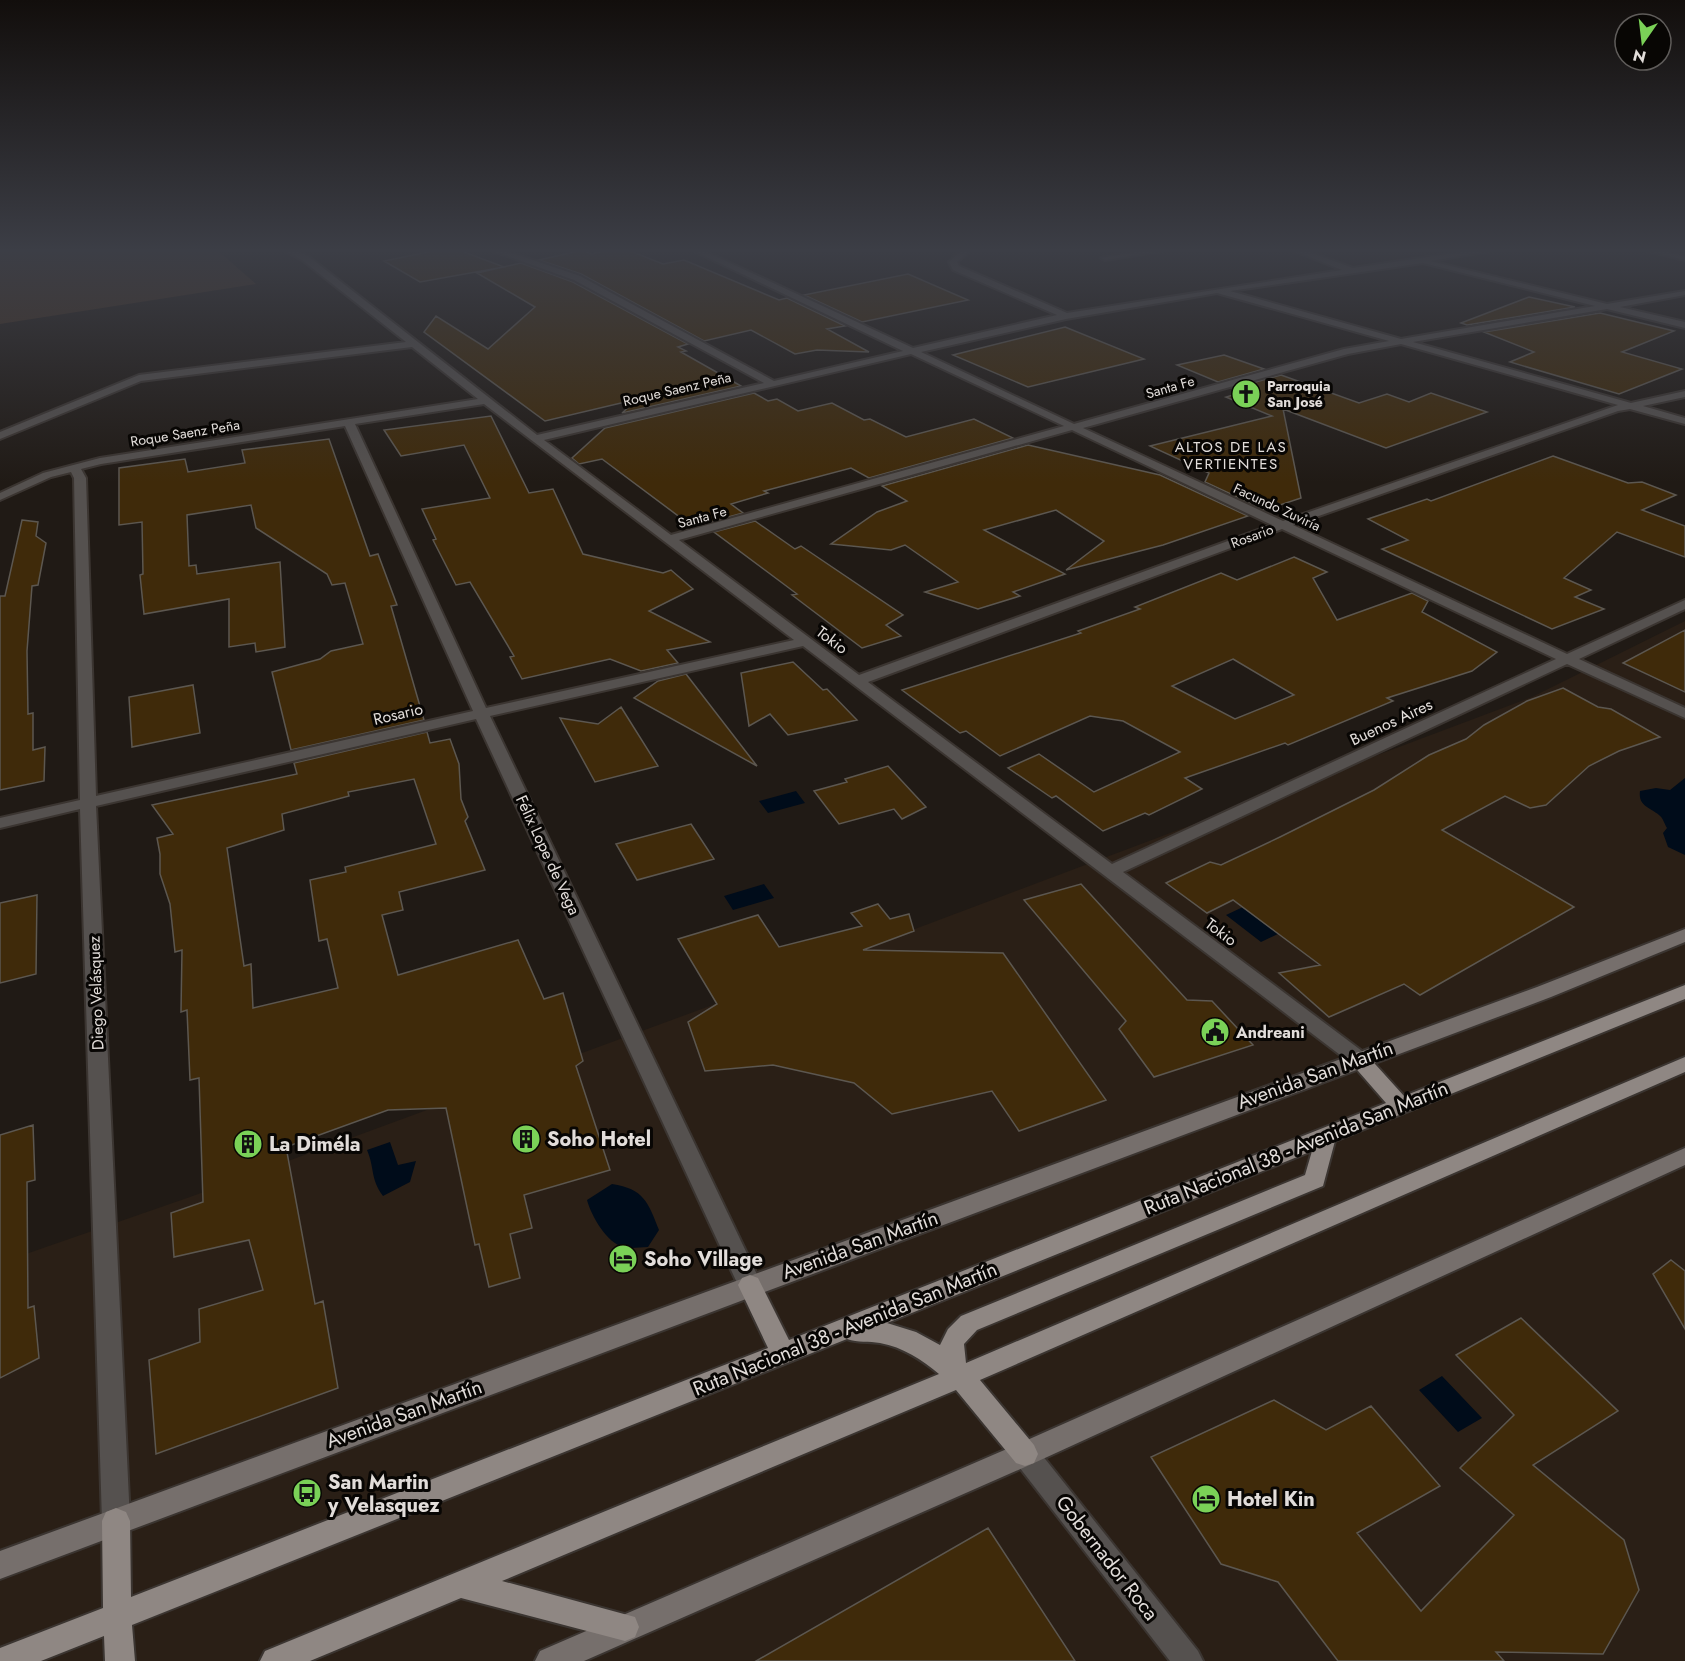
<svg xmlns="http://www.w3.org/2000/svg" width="1685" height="1661" font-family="Jost,sans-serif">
<rect width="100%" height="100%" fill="#201a15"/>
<!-- built -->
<path fill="#2a1f16" d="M1685,621V1661H0V1263L190,1197L718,1003L1532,697Z"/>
<!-- green -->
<path fill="#422f1f" d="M0,249H216L256,284L0,324Z"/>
<!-- water -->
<path fill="#000c1a" d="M1685,778V855L1668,847L1663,833L1667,828C1664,823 1663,818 1659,815C1649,807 1638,806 1640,791L1656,788L1670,790Z
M796,791L805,803L768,813L759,801Z
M764,884L774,898L733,910L724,896Z
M1243,907L1278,934L1261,942L1226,915Z
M390,1142L398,1165L416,1161L410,1182L383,1196C370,1178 375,1169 367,1150Z
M612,1184C644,1189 648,1202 659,1230L648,1247C640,1247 631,1249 624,1247C607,1244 591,1215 587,1200Z
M1442,1376L1482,1418L1458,1432L1419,1390Z"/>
<!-- building -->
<path fill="#3f2a0a" stroke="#5c5750" stroke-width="1.5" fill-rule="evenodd" d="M443,249H456L504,267L420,282L384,261Z
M615,249H625L663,264L684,260L779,300L787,298L845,326L827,329L869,352L817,350L795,354L751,330L704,341L581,274L539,260L583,250L591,254Z
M521,263L573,282L688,344L678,347L686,351L681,352L741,386L622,413L638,399L545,421L424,332L436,316L488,349L535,307L477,273Z
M908,274L968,300L862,322L804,295Z
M1529,297L1575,307L1467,325L1461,323Z
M1600,313L1674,331L1622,352L1682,369L1619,394L1510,362L1534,352L1484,332Z
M1065,327L1144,359L1028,387L953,355Z
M1224,355L1264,369L1218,382L1177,365Z
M1281,375L1359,403L1387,394L1409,402L1431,393L1487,412L1386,448L1283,409L1301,498L1265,510L1205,482L1209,473L1150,446L1272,416L1226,397L1243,392L1234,388Z
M754,393L768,401L777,399L798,411L832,403L864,420L870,419L906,437L974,419L1013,438L869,478L851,468L764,491L768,493L731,504L743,513L703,524L695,518L685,521L602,459L579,464L572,458L605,428Z
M491,416L529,493L553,489L583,554L663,573L671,570L693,589L649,611L710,642L667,650L678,663L641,671L610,659L522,679L510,657L514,656L470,582L456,585L433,540L436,539L422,509L490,498L464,445L401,456L384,430Z
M329,439L370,556L378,554L397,605L391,606L424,720L291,750L272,672L320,659L331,651L363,644L345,583L332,585L327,574L256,528L251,505L187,515L189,566L196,565L197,574L280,562L285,647L256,652L255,643L229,647V599L144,614L140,575L143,574L142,522L119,525V468L185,459L188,472L245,463L242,450Z
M1028,445L1160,475L1248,516L1163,545L1066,570L1104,541L1056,510L984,530L1065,574L1013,592L1020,596L978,609L925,592L958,582L905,545L891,550L831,544L877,512L907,501L882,486Z
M1553,456L1628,483L1642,482L1676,495L1642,510L1685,526V557L1617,532L1564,578L1591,590L1575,597L1604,609L1552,629L1382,549L1408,540L1368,519L1427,499L1431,501Z
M22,520L38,522L36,536L46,543L38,585L32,586L27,651L28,714L33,713V750L45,747L44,781L0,790V596H5Z
M755,521L795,549L801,546L903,615L886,625L901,636L862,648L792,595L797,594L714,532Z
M1294,557L1327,572L1313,578L1337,620L1412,593L1428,601L1422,612L1497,652L1472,671L1387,698L1393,701L1288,745L1285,743L1185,778L1202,789L1149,815L1145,813L1103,831L1056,796L1052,798L1008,768L1039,754L1094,792L1180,752L1123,721L1090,716L1000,756L966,731L960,733L902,690L1081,633L1078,631L1140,609L1135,607L1221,573L1237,580ZM1233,659L1294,695L1235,719L1172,686Z
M1685,630V692L1623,663Z
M793,662L823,690L827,689L857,720L788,735L770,714L749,726L741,673Z
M686,674L757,766L634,698L658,681Z
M193,685L200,733L132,747L129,697Z
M1563,688L1598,707L1611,709L1660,737L1619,751L1589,766L1546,805L1530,808L1505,796L1442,830L1574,907L1420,995L1404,984L1329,1017L1279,973L1320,965L1233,900L1207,913L1166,883L1210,862L1221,865L1280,837L1374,790L1429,755L1466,739L1484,725L1527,701Z
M621,707L658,766L595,782L560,718L598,724Z
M427,732L430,743L450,739L459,764L461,799L468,817L465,821L485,870L399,892L403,910L382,915L398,975L518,940L544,999L563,993L583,1061L576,1066L610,1170L524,1195L532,1228L510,1234L520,1278L489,1287L479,1244L475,1245L446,1108L388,1110L286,1147L315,1304L323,1301L338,1388L156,1454L149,1360L200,1342L199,1309L263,1290L249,1240L174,1257L171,1213L203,1202L199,1078L190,1080L187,1010L181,1012L182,950L175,952L170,904L160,874V854L157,838L173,834L152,805L297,774L294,763ZM414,779L436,844L345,867L346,872L310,880L319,941L327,939L338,988L253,1008L251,964L244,966L227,848L284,830L282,814L349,796L348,792Z
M888,766L926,807L902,819L894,809L839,824L814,791L847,782L845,779Z
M691,824L714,859L637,880L616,844Z
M1081,884L1187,1000L1212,1001L1253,1045L1154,1077L1119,1029L1126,1021L1024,900Z
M37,895L36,974L0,983V903Z
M878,904L890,919L909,914L914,931L863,950L1003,953L1106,1100L1019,1131L992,1091L892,1114L854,1083L773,1065L705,1071L688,1022L717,1004L678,939L758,915L779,947L862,926L851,913Z
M33,1125L35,1180L27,1182L28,1308L34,1306L39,1358L0,1378V1135Z
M1671,1260L1685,1271V1329L1653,1274Z
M1521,1318L1618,1411L1533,1465L1624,1540L1639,1590L1603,1654L1496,1652L1504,1661H1338L1278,1582L1221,1564L1151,1457L1274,1400L1326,1430L1371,1406L1440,1486L1357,1533L1421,1611L1514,1515L1460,1468L1514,1415L1456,1355Z
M988,1528L1075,1661H756Z"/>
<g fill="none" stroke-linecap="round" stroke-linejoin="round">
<!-- minor casing -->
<g stroke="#3b3531" stroke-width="4">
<path id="minor" d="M282,249H292L308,256L537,435L764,383L574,280L488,249H500L580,276L774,381L903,351L690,249H700L913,348L1057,315L953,270L949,262L963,249H972L957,262L959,266L1067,313L1342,270L1290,249H1301L1353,268L1482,249H1502L1430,261L1607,304L1685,291V295L1620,307L1685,322V328L1607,309L1413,342L1631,403L1685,391V397L1643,406L1685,418V424L1630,409L1618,411L1293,525L1567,654L1685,600V609L1579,659L1685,708V718L1567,664L1123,872L1366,1054L1369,1059L1366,1064L1359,1066L1352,1064L803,646L490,716L762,1285L758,1292L750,1295L742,1292L738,1285L476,719L96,806L130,1521L126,1530L116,1534L106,1530L102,1521L80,809L0,828V818L80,800L74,478L71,472L51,477L0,500V493L43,473L100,458L478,399L412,347L141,381L0,439V432L139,375L406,342L302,260ZM1423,263L1595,306L1401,339L1230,291ZM1217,293L1389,341L1344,349L1074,424L921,352L1066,319ZM1401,344L1618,405L1283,521L1083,428L1348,354ZM911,354L1064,426L671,535L544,440ZM484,404L794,640L486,708L355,424ZM345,426L473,711L96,796L86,478L81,469L101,464ZM1072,430L1272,525L859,675L679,540ZM1282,529L1556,659L1112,864L868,682Z
M1152,249H1174L1105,260L1101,258Z
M1640,249H1655L1685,256V260Z
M1025,1442L1034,1445L1198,1651L1203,1661H1170L1016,1463L1012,1454L1016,1445Z"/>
</g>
<!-- secondary casing -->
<g stroke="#3b3531" stroke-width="4">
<path id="secondary" d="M1685,929V942L1551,997L0,1579V1551L1537,987Z
M1685,1148V1165L1034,1463L584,1661H535L540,1651L1016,1445Z"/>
</g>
<!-- primary casing -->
<g stroke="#3b3531" stroke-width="4">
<path id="primary" d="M1685,985V999L1335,1141L1323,1186L977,1330L964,1344L966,1363L1685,1057V1072L980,1380L1034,1445L1038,1454L1034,1463L1025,1466L1016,1463L956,1390L502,1581L635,1617L639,1627L635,1637L625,1641L461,1598L310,1661H260L265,1651L939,1374C922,1360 903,1347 880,1343C869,1341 858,1343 847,1339L132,1625L135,1661H105L104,1636L41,1661H0V1648L103,1608L102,1521L106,1512L116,1508L126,1512L130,1521L131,1597L768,1348L738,1285L742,1278L750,1275L758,1278L789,1340L1386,1103L1352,1064L1349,1059L1352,1054L1359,1052L1366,1054L1404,1096ZM1312,1151L1305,1175L961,1316L948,1329L940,1345L916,1332L887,1323Z"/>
</g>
<!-- minor -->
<use href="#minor" fill="#55514f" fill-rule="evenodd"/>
<!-- secondary -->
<use href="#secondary" fill="#766f6c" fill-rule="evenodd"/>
<!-- primary -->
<use href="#primary" fill="#8f8783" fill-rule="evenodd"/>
</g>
<!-- sky -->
<linearGradient id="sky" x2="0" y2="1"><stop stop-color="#120e0c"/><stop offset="0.52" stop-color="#3c3e46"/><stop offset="1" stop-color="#3c3e46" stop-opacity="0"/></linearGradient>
<rect width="1685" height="482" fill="url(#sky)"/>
<!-- icons -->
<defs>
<g id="church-disc" transform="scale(1.5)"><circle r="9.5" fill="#7ad157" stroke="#080604"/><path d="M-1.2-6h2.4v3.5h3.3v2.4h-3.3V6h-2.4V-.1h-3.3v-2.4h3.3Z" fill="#111"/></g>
<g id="civic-disc" transform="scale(1.5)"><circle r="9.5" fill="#7ad157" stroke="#080604"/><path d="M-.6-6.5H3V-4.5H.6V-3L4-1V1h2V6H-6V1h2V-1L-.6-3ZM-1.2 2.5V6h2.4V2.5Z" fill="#111"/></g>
<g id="building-disc" transform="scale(1.5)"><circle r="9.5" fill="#7ad157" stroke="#080604"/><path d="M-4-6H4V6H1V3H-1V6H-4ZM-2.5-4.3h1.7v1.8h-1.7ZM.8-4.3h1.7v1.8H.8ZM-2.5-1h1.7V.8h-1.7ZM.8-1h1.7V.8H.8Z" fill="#111"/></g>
<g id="hotel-disc" transform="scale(1.5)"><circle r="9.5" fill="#7ad157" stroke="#080604"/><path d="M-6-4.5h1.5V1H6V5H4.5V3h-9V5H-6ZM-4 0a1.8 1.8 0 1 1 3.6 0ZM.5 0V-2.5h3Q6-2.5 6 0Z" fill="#111"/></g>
<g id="bus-disc" transform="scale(1.5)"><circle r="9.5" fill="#7ad157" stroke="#080604"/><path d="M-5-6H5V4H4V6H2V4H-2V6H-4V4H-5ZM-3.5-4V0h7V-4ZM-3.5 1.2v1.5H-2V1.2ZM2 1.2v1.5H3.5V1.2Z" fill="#111"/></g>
</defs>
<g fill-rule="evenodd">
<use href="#church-disc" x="1246" y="394"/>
<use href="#civic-disc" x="1215" y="1032"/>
<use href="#building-disc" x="526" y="1139"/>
<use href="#building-disc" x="248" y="1144"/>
<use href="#hotel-disc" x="623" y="1259"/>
<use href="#bus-disc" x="307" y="1493"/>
<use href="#hotel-disc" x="1206" y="1499"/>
</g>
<g text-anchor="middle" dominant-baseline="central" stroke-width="6" stroke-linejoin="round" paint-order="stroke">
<!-- far-poi labels -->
<g font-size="14" font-weight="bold" fill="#e2ddda" stroke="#080604" text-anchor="start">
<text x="1267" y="386">Parroquia<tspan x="1267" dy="16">San José</tspan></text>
</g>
<!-- far-street labels -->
<g font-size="14" fill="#e2ddda" stroke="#080604">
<text transform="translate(1170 387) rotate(-16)">Santa Fe</text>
<text transform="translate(677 389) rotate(-13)">Roque Saenz Peña</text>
<text transform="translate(185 433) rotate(-9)">Roque Saenz Peña</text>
<text transform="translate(1277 507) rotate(25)">Facundo Zuviría</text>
<text transform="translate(702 517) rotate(-15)">Santa Fe</text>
<text transform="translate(1252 536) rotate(-20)">Rosario</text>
</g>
<!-- far-neighbourhood labels -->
<g font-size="15" letter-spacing="1.5" fill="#e2ddda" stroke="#080604">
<text x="1231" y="447">ALTOS DE LAS<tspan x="1231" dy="17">VERTIENTES</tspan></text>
</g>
<!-- street labels -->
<g font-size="16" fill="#e2ddda" stroke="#080604">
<text transform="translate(832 640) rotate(37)">Tokio</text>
<text transform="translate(398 714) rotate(-13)">Rosario</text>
<text transform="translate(1391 722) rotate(-25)">Buenos Aires</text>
<text transform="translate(548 855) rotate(65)">Félix Lope de Vega</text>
<text transform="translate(1221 932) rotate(37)">Tokio</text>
<text transform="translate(96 993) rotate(-92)">Diego Velásquez</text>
</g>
<!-- poi labels -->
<g font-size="16" font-weight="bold" fill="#e2ddda" stroke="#080604" text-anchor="start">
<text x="1236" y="1032">Andreani</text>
</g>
<!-- near-street labels -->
<g font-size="20" fill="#e2ddda" stroke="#080604">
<text transform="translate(1315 1075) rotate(-20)">Avenida San Martín</text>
<text transform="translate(1296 1148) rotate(-22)">Ruta Nacional 38 - Avenida San Martín</text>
<text transform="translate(860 1245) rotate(-20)">Avenida San Martín</text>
<text transform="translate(845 1329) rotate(-22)">Ruta Nacional 38 - Avenida San Martín</text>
<text transform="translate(404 1414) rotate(-20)">Avenida San Martín</text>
<text transform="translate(1107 1558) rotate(52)">Gobernador Roca</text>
</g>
<!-- near-poi labels -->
<g font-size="20" font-weight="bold" fill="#e2ddda" stroke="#080604" text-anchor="start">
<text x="547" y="1139">Soho Hotel</text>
<text x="269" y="1144">La Diméla</text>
<text x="644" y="1259">Soho Village</text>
<text x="328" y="1482">San Martin<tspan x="328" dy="23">y Velasquez</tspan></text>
<text x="1227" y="1499">Hotel Kin</text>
</g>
</g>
<!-- north arrow -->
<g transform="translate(1643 42) rotate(194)"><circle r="28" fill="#080604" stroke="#5f5c5a" stroke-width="1.5"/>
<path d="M0-4.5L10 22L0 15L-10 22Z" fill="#7ad157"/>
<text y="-9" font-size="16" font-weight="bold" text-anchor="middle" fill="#e2ddda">N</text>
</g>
</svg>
